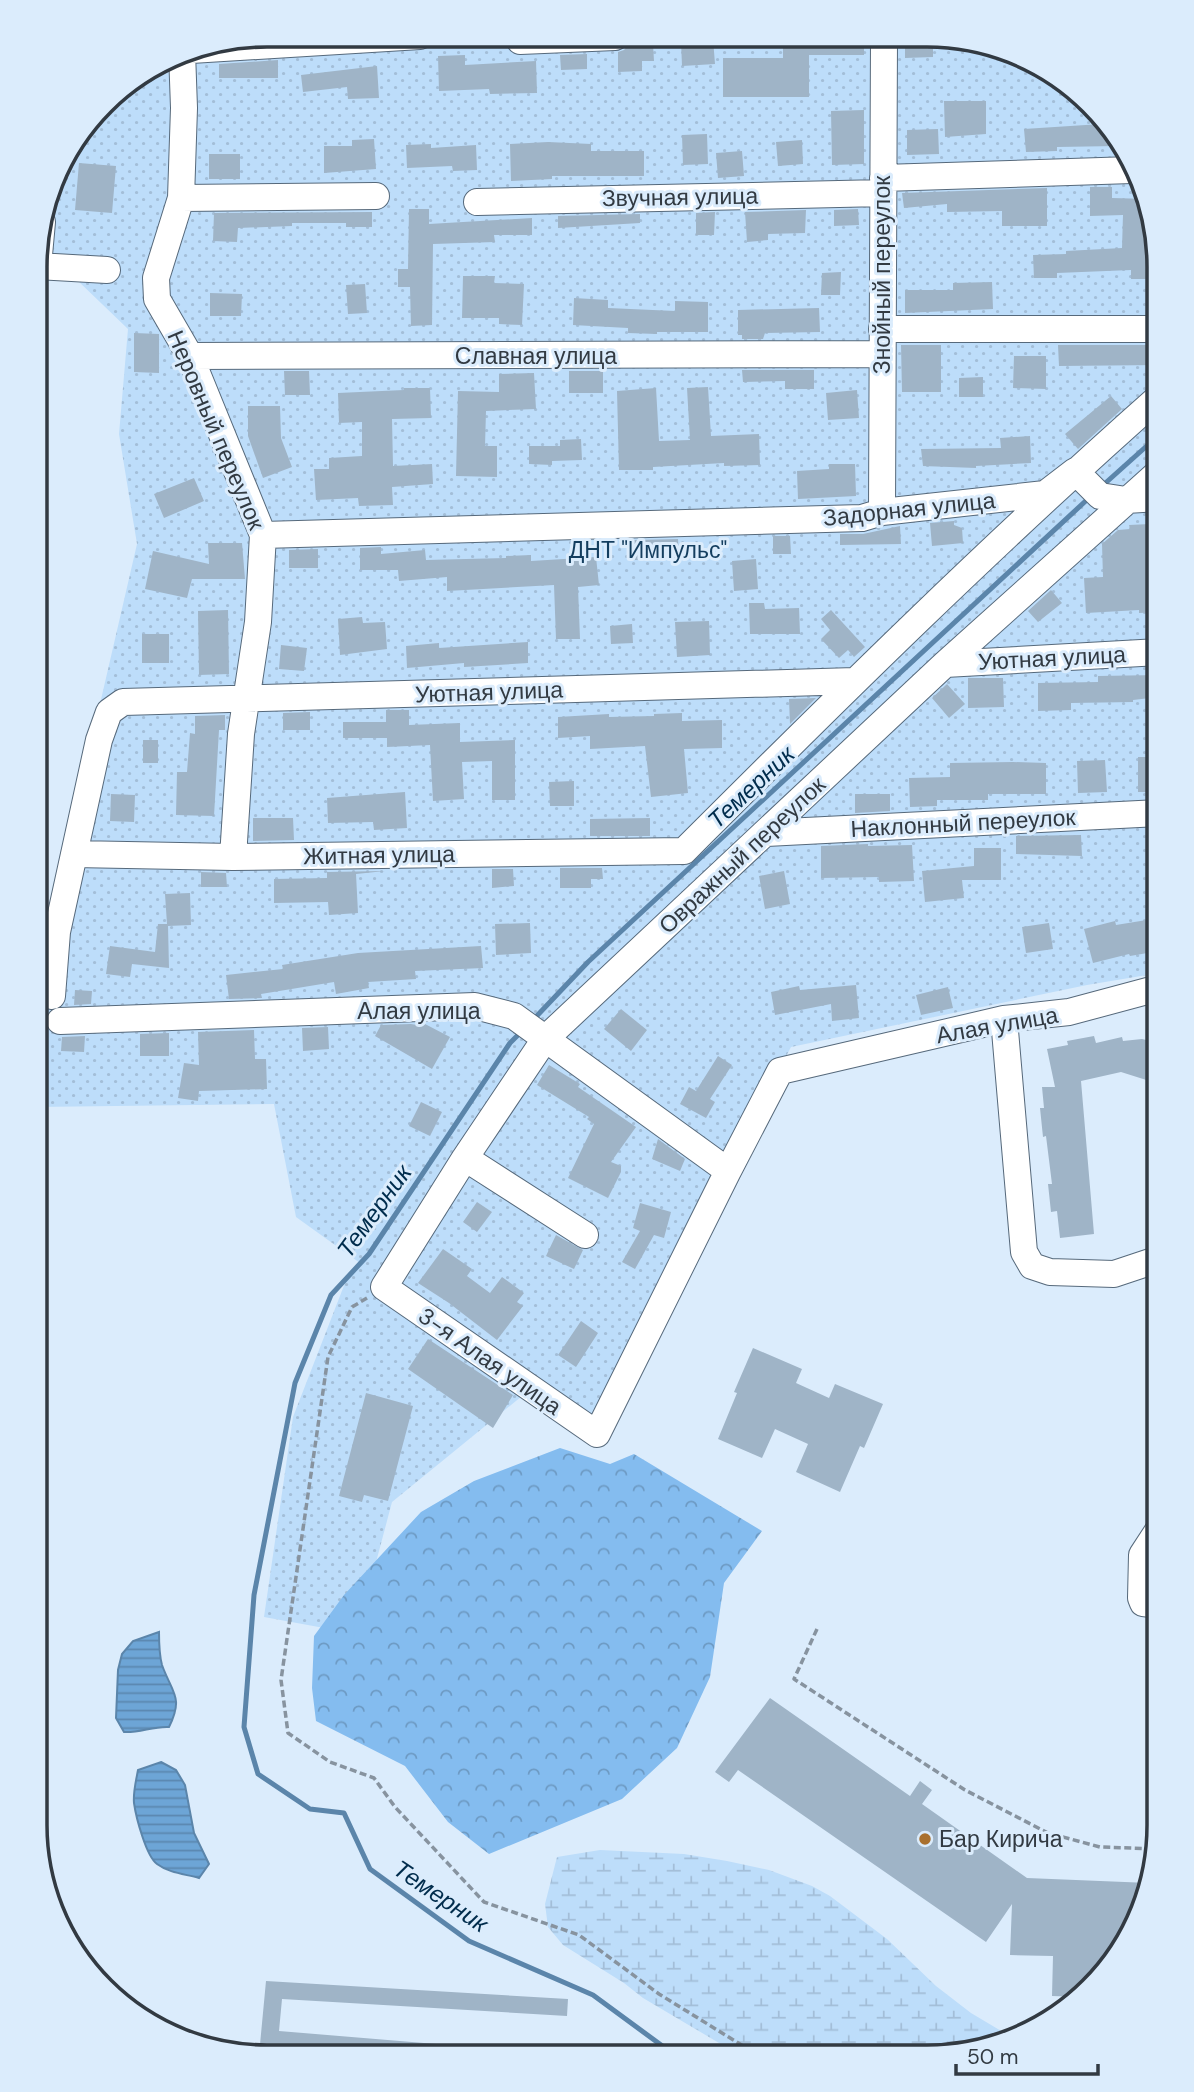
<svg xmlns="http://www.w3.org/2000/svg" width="1194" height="2092" font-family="'DM Sans',sans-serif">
<defs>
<pattern id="grass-dots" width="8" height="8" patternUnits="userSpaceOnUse" patternTransform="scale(1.75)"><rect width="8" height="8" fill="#bdddfa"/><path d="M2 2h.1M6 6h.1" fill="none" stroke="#a3bed8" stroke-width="1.8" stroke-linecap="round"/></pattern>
<pattern id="forest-crowns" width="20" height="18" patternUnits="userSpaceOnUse" patternTransform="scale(1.75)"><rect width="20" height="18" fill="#84bcef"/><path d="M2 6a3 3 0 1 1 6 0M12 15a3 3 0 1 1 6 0" fill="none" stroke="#6d9ac3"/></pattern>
<pattern id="wetland-marsh" width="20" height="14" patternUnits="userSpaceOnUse" patternTransform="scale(1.75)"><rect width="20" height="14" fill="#bdddfa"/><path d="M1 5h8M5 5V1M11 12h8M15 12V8" fill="none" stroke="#a3bed8"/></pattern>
<pattern id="water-rules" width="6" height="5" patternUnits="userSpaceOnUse" patternTransform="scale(1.75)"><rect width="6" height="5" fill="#6da5d6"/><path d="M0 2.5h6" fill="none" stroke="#5a87af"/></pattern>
</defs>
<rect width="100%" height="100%" fill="#dbecfc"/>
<!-- grass -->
<path fill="url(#grass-dots)" d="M267,35L972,39L1080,92L1147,192L1159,267V973L1087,985L791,1047L590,1426L533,1387L392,1502L357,1634L264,1617L293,1417L345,1283L360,1263L296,1217L274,1104L36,1107V1029L45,1013L53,907L137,544L119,434L128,329L76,279L37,237L59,164L114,93L179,53Z"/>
<!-- forest -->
<path fill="url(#forest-crowns)" d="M560,1448L610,1464L634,1454L762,1531L724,1583L710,1677L677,1748L622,1799L489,1854L448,1822L405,1766L316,1721L312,1688L314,1636L344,1595L421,1512L474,1481Z"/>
<!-- wetland -->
<path fill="url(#wetland-marsh)" d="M600,1850L684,1854L727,1861L769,1870L812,1886L830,1896L887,1939L936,1986L971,2013L1013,2038L1002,2045L927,2057L741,2056L643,1998L624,1983L563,1945L548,1927L545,1904L557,1857Z"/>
<!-- water -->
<path fill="url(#water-rules)" stroke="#5b85aa" stroke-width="2" d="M159,1632C159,1643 159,1654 162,1665C172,1693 184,1697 169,1727C153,1726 140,1733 124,1732L116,1718L118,1670L122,1654L133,1641Z
M161,1762L176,1770L185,1785L194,1833L209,1864L199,1878C185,1874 169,1873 157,1864C146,1856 136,1817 134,1803C133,1792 136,1781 138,1770Z"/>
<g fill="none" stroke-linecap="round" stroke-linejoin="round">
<!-- stream -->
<path stroke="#5b85aa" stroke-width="5" d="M1101,487L1159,435
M532,1021L588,962L1091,496
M523,1030L510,1043L369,1254L331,1295L295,1383L254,1595L244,1727L258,1774L310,1809L344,1813L370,1869L469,1941L593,1995L676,2056"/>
</g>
<!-- building -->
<path fill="#9fb4c7" d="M783,38L864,39V55H809V97H723V58H783Z
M713,39L715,64L682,66L681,41Z
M905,39H933V57L905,58Z
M629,44H653L654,61H642V71L618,72V52L624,50Z
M587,54V69L561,70L560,55Z
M465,55V65L536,61L537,93L490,94L489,89L439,91L438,56Z
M278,60V78H219V64Z
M377,66L379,98L348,99L347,87L303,92L301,75Z
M944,101H986V134L945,137Z
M864,110V164L832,165L831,111Z
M1101,124L1116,146L1057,147V151L1026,152L1024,129Z
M938,129L939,154L907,155V130Z
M707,134L708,164L683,165L682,135Z
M374,139L376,169L324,173V146H352V140Z
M802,140L803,164L778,166L776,142Z
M548,142L591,144V151H644V176H552V179L511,181L510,144Z
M431,144V148L476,145L477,170L453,171L452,166L407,168L406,145Z
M742,151L744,176L718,178L716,153Z
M209,154H240V179H209Z
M79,163L116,166L112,213L75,210Z
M1090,187H1112V198L1148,199L1159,279H1131V270L1057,273V278H1034L1033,255L1066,254V251L1122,248L1123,215L1090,216Z
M1047,188V226H1002V211L947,212V204L904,208L902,193Z
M409,209H429V224L532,218V235H494L495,242L433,244L432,325L411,326L410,287H398V269H408Z
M858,209L859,225L834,226V210Z
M806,210L805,233L768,234V240L747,242L745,212Z
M372,212V227H346V223H292V226L238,228L237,242L213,241L214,213Z
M715,212L714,235H696V213Z
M640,214V223L558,228V216Z
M841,272L840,295H821L822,273Z
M463,276H495L494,283L524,284L522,325L499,324V318H462Z
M992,282L993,309L905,313V290H953V283Z
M365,284L367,313L348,314L346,285Z
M210,293L242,294L241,316H210Z
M574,298L608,300V308L675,311V301L708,302V332H657V334L628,333V328L573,325Z
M819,308L820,332L765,333L763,339H742V335H738V310Z
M134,333L159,334V373L134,372Z
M901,345H941V392H902Z
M1058,345H1158L1159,365L1059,366Z
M1014,356H1046V389L1013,388Z
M742,370H814V389H785V381L743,382Z
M284,371H309L310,395H285Z
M569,371H603V393H569Z
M534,373L536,409L486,411L485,446H497V477L456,476L458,391L499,392V374Z
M983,377V397H959V378Z
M708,387L711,436L759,434L760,465L724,466V463L653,467V470H619L617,391L656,388L659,441L690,440L687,388Z
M404,388H430L431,418L392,419L393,466L432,464L433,484L392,487L393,505L359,506L358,498L316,500L314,469H329V458L362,456V422L339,423L338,393L404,390Z
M857,390L859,418L828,420L826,393Z
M1111,396L1122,409L1078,449L1065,434Z
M248,406H280L281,438L292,467L263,478L248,436Z
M1030,436L1031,463L976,466V468L923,466L921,449L1001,448L1000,438Z
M581,439L582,460L552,461V465L529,464V446H560V440Z
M829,464H855L856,496L798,499L797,471L829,469Z
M194,478L204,501L164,518L154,494Z
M954,521V525L962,528L963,543L932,546L930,523Z
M1150,524L1153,578L1159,577V612L1139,613V610L1086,613L1084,578L1103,577L1102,544L1118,530L1130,529L1129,525Z
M900,526L901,544L840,545V534H863Z
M773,536H790L791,554H773Z
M678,539L679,559L635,560L634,540Z
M208,543H242L245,579H192L187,598L145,589L153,551L209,564Z
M381,547V554L425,550L426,560L506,558V556L531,555V561L596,557L599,585L578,587L580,639H556L554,585L447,591V577L399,581L398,570H360V548Z
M318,549V568H289V550Z
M756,559L758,589L734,591L732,561Z
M1051,590L1062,603L1038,622L1028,611Z
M749,603H764L765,609L799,608L800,634H750Z
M228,610L229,674L199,675L198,611Z
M831,610L865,647L854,657L848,650L839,658L821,639L830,630L821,619Z
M362,617L363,623L385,622L387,649L340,655L338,619Z
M709,621L710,655L677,657L675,622Z
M632,624L633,643L611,644L610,626Z
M142,634H169V663H142Z
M528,642V663L464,667V663L407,668L406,646L439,643V648Z
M281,645L307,648L304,671L279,669Z
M1159,675V697L1133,700V702L1071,703V710L1038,711V683L1098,682V676Z
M968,678H1003L1004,707L968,708Z
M947,684L965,704L949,718L932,698Z
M816,698L790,724L789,699Z
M386,710H409V725L460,723V742L515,740V800H492V761L462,762L464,799L433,801L430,745L387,747V738H343V722H386Z
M310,712V730H283V713Z
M682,713V721L722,720V748L684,749L688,793L651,797L645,746L590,749V736L558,738V717L609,714V717L654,716V714Z
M225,715V730H219L214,816L176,815L177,772H187L190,733L195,734V716Z
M143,740H158V763H143Z
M1138,757H1159V792H1138Z
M1105,760L1107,792L1078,793L1077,761Z
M1013,762L1046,763V794H988V800H937V806L910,807L909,778L950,777V763Z
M574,781V806H550L549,782Z
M405,792L407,828L374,830L373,822L328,823L327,798Z
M111,794L135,795L134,822L110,821Z
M855,794H890V811L855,813Z
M253,818H293L294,840L253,841Z
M650,818V836H590V819Z
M1081,835L1082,856L1016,854V836Z
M868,844V846L912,845L914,881L879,882V877L821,878V846Z
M974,848H1001V880H962L964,898L925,902L922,871L974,866Z
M560,868H602L603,879H591V888H560Z
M492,869H513L514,886L492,888Z
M385,871L356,874L358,913L329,915L328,902L274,903V879L327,878V872Z
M784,871L790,904L765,909L759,876Z
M201,872L226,873L227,887H201Z
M190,893L191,925L168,926L169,968L132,964L130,977L106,974L110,946L155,952L158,924H167L165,894Z
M1159,918V951L1130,956L1129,954L1093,963L1084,929L1115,921L1116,925Z
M530,923L531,953L496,955L495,924Z
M1049,923L1053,949L1026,953L1022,927Z
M481,946L483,968L415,971L416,979L368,982L369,988L336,994L334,982L261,994L262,998L229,999L226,975L283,969L282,965L358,953Z
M856,985L859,1018L832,1021L831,1004L775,1015L771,992L799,986L800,990Z
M948,987L953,1008L921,1015L916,995Z
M75,990L92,991L91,1004L74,1005Z
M621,1009L647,1030L631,1051L604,1029Z
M411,1024L423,1026L425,1024L450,1037L432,1069L375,1036L381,1025Z
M328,1027L329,1049L303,1051L302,1028Z
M254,1030L255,1059H266L267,1089L199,1091L198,1101L178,1098L184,1063L199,1065L198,1032Z
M169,1033V1056H140V1034Z
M85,1036L84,1052L61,1051L62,1037Z
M1094,1036L1096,1043L1122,1037L1123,1041L1142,1039L1159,1043V1084L1121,1072L1081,1081L1094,1234L1060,1238L1057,1211L1051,1212L1048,1184H1052L1046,1136L1043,1137L1040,1108H1044L1042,1087H1055L1047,1049L1068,1045L1067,1041Z
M718,1056L732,1065L710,1099L715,1102L706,1118L680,1104L689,1087L696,1091Z
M549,1065L580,1084L578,1087L636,1127L611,1162L621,1166V1172L608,1198L568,1178L594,1124L587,1119L589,1117L537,1085Z
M421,1102L442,1112L430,1136L409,1126Z
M658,1139L685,1159L680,1171L652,1159Z
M477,1202L492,1212L477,1232L463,1222Z
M640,1203L671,1212L664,1238L654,1235L635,1269L622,1262L640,1231L633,1228Z
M556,1235L583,1250L574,1269L546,1256Z
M443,1249L472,1269L467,1276L490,1293L502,1277L524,1293L517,1302L523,1306L497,1340L449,1303L418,1283Z
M581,1321L598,1333L576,1367L558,1355Z
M428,1339L513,1395L493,1428L408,1369Z
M753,1348L802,1369L796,1383L829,1398L835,1384L883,1404L864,1448L860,1446L840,1492L796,1472L808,1444L775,1429L762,1458L718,1439L737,1393L734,1392Z
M366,1393L413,1406L388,1501L364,1495L362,1502L339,1496Z
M770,1698L910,1796L920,1781L932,1790L922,1804L1027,1878L1149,1883L1141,1913L1111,1966L1080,1997L1052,1996L1053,1956L1010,1955L1012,1904L986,1942L738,1770L729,1782L715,1772Z
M266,1981L568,1999L567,2016L282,1999L279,2031L436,2044V2056L259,2055Z"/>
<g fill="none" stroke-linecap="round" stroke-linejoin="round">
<!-- minor casing -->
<g stroke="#56697b" stroke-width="28">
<path id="minor" d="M520,41L615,37
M191,50L420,36
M182,52L184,108L181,198L156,278L157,299L190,356L263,535L258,622L241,734L233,857
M883,178L1132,170
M181,198L376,196
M477,202L883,193
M37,266L107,270
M38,266L42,222
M882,329H1159
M190,356L882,354
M882,512L884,39
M263,535L862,518L882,512L1045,494L1075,471L1100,496L1126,500L1159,498
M945,664L1159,652
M766,833L1159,813
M74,854L233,857L684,851C839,696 995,542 1159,397
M52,996L57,932L99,740L109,712L123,702L855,681
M1004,1019L1024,1252L1032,1266L1050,1272L1114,1274L1159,1259
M60,1021L475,1006L514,1016L728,1171L780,1071L1004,1019L1069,1012L1151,990H1159
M465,1158L585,1235
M728,1171L597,1434L384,1287L465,1158L545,1039L945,664L1159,472
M1159,1605L1143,1603L1141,1598L1142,1555L1159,1529"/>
</g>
<!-- path -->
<path stroke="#87939f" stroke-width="3.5" stroke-dasharray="7 3.5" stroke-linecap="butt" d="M367,1298L352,1307L328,1357L281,1680L288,1733L330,1762L374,1778L395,1807L484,1902L579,1935L659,1994L761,2057
M817,1629L794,1679L965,1790L1048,1833L1100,1847L1156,1849"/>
<!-- minor -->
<use href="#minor" stroke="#fff" stroke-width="26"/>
</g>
<!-- markers -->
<circle fill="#a9702e" stroke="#dbecfc" stroke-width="2.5" cx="925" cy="1839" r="7"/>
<g text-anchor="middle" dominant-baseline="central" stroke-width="6" stroke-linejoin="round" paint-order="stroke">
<!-- street labels -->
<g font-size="23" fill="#323a42" stroke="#dbecfc">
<text transform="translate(680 197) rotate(-1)">Звучная улица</text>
<text transform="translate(882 275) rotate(-90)">Знойный переулок</text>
<text x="536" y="356">Славная улица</text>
<text transform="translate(216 430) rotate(67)">Неровный переулок</text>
<text transform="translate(909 509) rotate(-6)">Задорная улица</text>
<text transform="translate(1052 658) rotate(-3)">Уютная улица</text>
<text transform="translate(489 692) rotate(-2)">Уютная улица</text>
<text transform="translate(963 823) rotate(-3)">Наклонный переулок</text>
<text transform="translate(379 855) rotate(-1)">Житная улица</text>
<text transform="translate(742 855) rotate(-43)">Овражный переулок</text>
<text x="419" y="1011">Алая улица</text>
<text transform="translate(997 1025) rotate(-10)">Алая улица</text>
<text transform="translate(490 1361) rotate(35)">3-я Алая улица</text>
</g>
<!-- park labels -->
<g font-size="23" fill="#143e5f" stroke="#dbecfc">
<text x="648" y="550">ДНТ "Импульс"</text>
</g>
<!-- poi labels -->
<g font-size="23" fill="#323a42" stroke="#dbecfc" text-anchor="start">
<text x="939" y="1839">Бар Кирича</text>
</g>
<!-- water labels -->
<g font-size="24" font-style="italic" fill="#002c4c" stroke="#dbecfc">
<text transform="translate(751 787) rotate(-43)">Темерник</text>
<text transform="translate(374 1211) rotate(-54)">Темерник</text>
<text transform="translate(441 1896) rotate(34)">Темерник</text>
</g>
</g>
<!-- crop -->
<path d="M0 0H1194V2092H0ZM267 47H927A220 220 0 0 1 1147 267V1825A220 220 0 0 1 927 2045H267A220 220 0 0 1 47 1825V267A220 220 0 0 1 267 47Z" fill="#dbecfc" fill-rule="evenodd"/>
<path fill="none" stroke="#323a42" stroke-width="3.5" d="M267 47H927A220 220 0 0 1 1147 267V1825A220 220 0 0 1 927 2045H267A220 220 0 0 1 47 1825V267A220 220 0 0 1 267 47Z"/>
<!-- scale -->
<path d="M956 2064v10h142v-10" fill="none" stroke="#323a42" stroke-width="3.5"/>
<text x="967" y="2064" font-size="21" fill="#323a42" stroke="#dbecfc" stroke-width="5" paint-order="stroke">50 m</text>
</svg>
